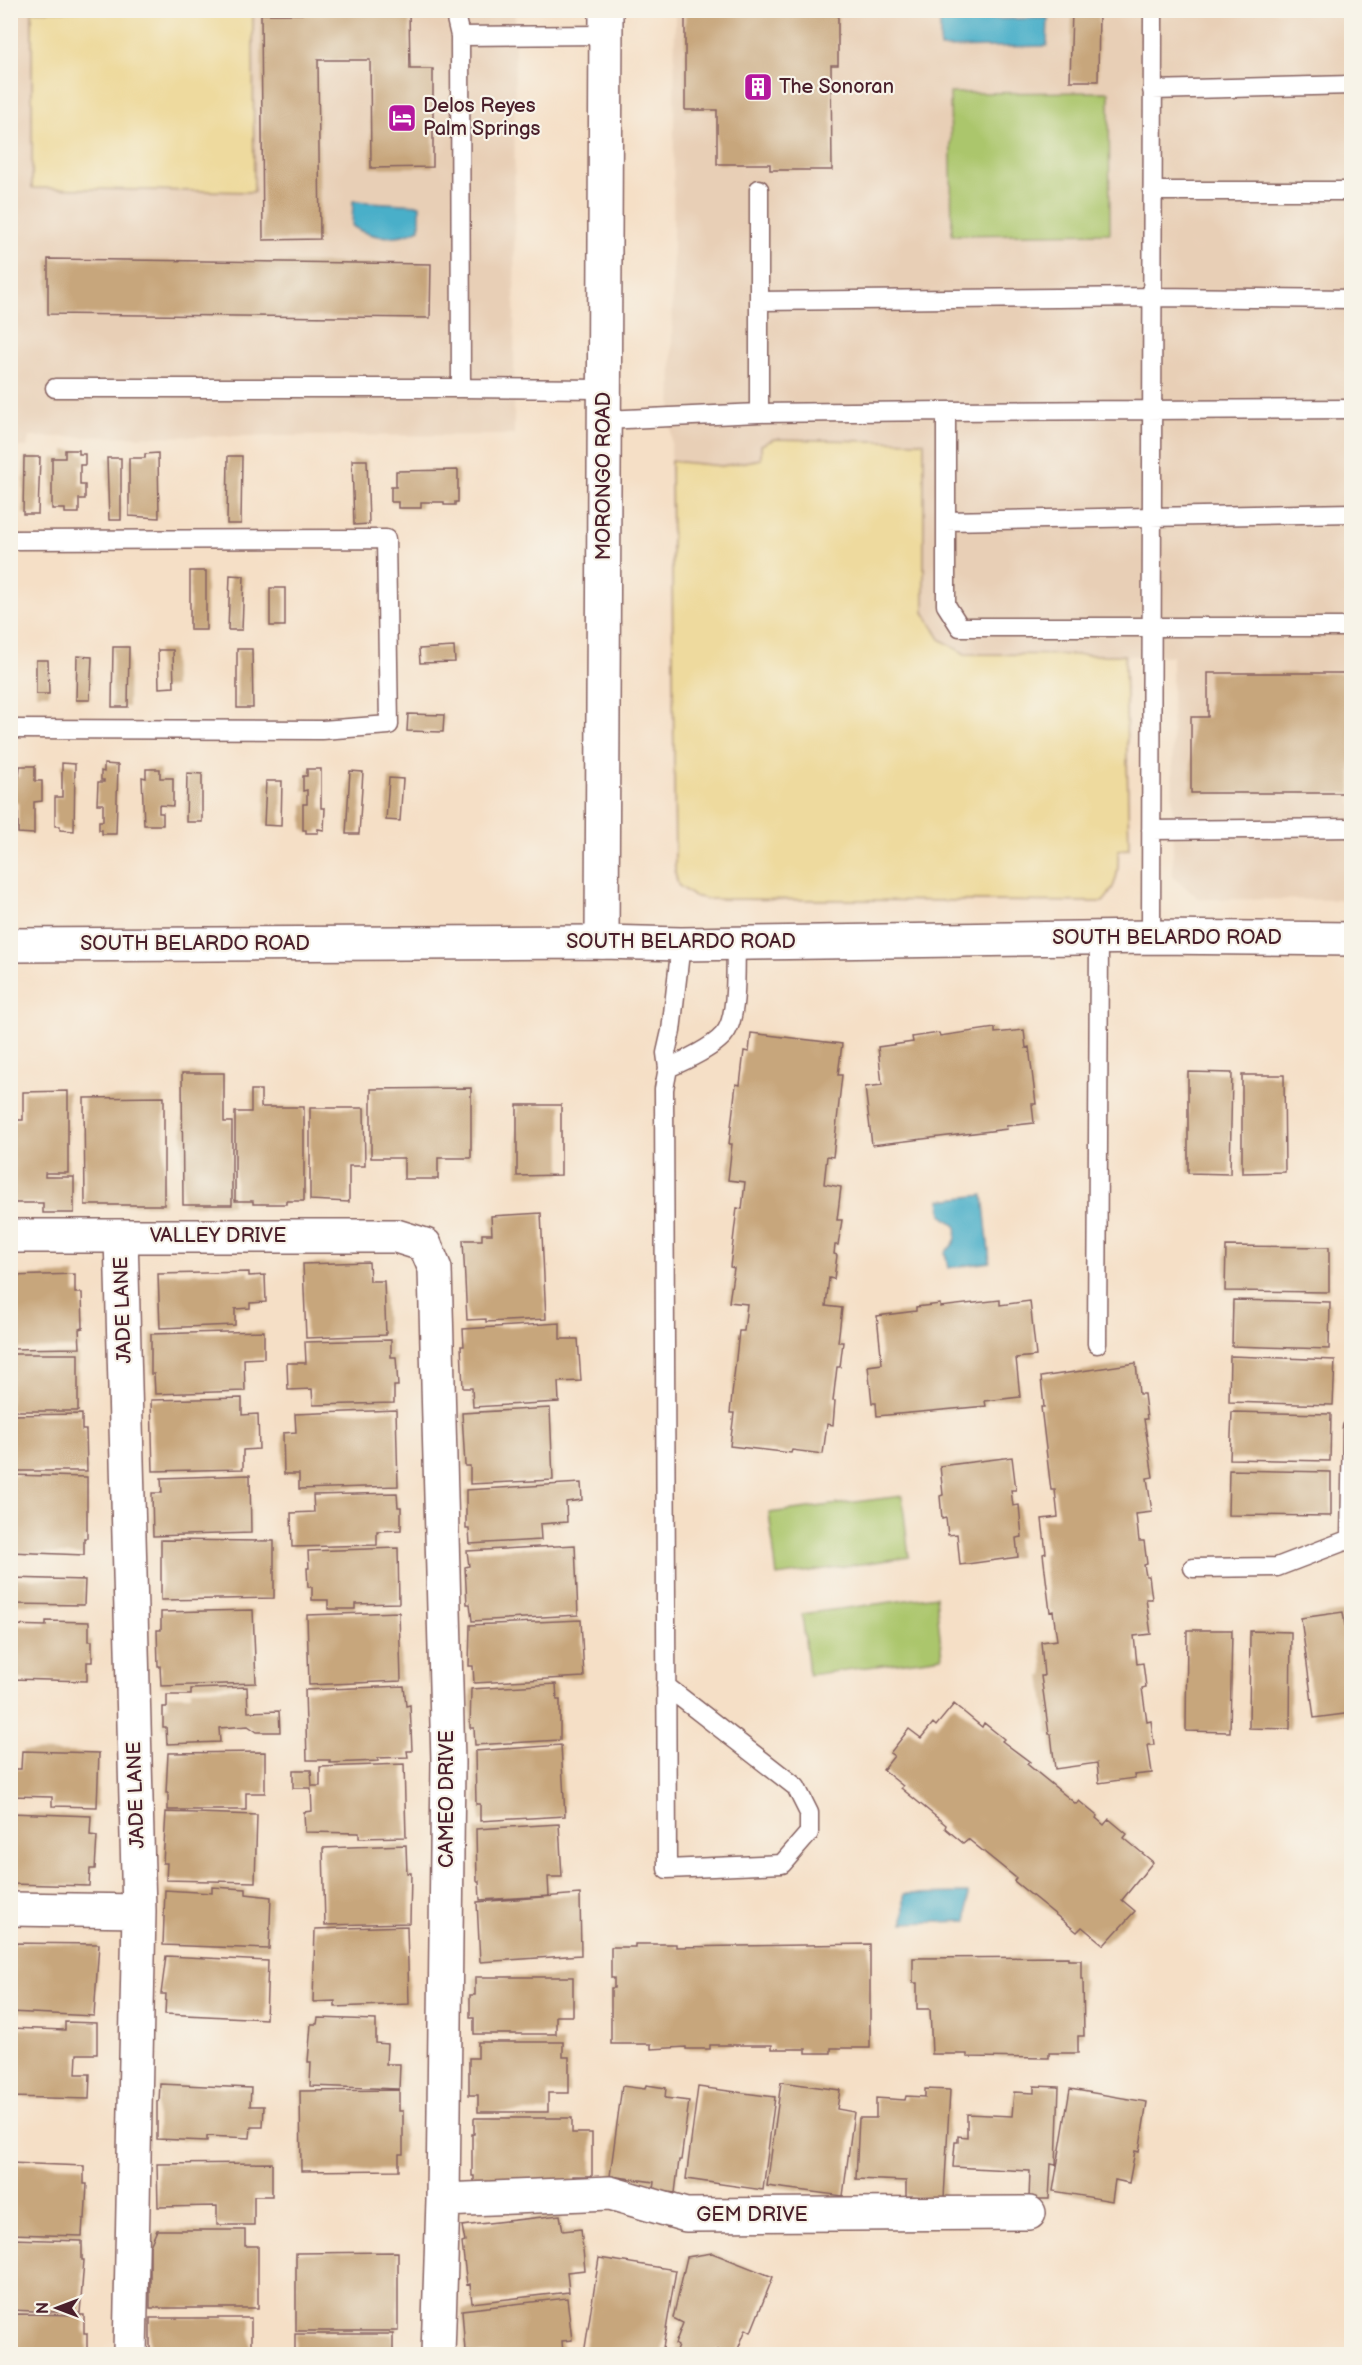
<svg xmlns="http://www.w3.org/2000/svg" width="1362" height="2365" font-family="'Balsamiq Sans',sans-serif">
<rect width="100%" height="100%" fill="#f7f3e8"/>
<filter id="ink" filterUnits="userSpaceOnUse"><feTurbulence type="fractalNoise" baseFrequency=".0167" numOctaves="2"/><feDisplacementMap in="SourceGraphic" scale="12" xChannelSelector="R" yChannelSelector="G"/><feConvolveMatrix kernelMatrix="1 2 1 2 8 2 1 2 1" color-interpolation-filters="sRGB"/></filter>
<filter id="wash" filterUnits="userSpaceOnUse"><feTurbulence type="fractalNoise" baseFrequency=".008" numOctaves="4" result="noise"/><feDisplacementMap in="SourceGraphic" scale="24" xChannelSelector="R" yChannelSelector="G"/><feGaussianBlur stdDeviation="1.35" result="paint"/><feColorMatrix in="noise" values="0 0 0 0 0 0 0 0 0 0 0 0 0 0 0 0 0 1.4 0 .05"/><feComposite in="paint" operator="in"/></filter>
<g filter="url(#wash)">
<rect width="100%" height="100%" fill="#f5dfc6"/>
<!-- built -->
<path fill="#e8cfb6" d="M11,11H33L253,192V11H515L514,435L29,437L27,447H11Z
M675,11H1351V900L1200,899L1173,877L1172,656L965,654L940,639L924,612V442L761,445V459L722,466L671,461Z"/>
<!-- green -->
<path fill="#abc66c" stroke="#7a724c" stroke-width="1.5" d="M1109,92L1110,233L952,235L950,93Z
M902,1496L909,1557L777,1576L769,1513Z
M936,1596L942,1657L809,1675L802,1614Z"/>
<!-- sand -->
<path fill="#eeda9e" stroke="#9c7c64" stroke-width="1.5" d="M32,11H253L254,192L32,188Z
M774,439L924,442V612L940,639L965,654L1125,655L1129,849L1118,850C1119,870 1117,887 1103,902L707,899L693,896L678,885L675,872L671,461L722,466L761,459V445Z"/>
<!-- water -->
<path fill="#4aafc9" stroke="#4a677a" stroke-width="1.5" d="M1048,18L1047,46L940,48V20Z
M353,201L420,205V229C396,240 374,240 352,226Z
M983,1195L990,1262L948,1268L945,1252C955,1244 958,1239 956,1226L942,1215L940,1200Z
M968,1893V1921L904,1923V1894Z"/>
<g id="blocks">
<!-- building -->
<path fill="#c7a67c" d="M302,10H409L410,69H433V167L371,168L370,60H318L320,239L263,240L261,14H302Z
M685,10H838V65H831L832,170H770V164H717V110H685Z
M1072,10H1099L1098,81H1070Z
M48,259L431,264L430,318L48,314Z
M65,450H79V454H85V465H80V485H85V499H79V513H65V509H52V458H65Z
M158,453L159,518L129,516V458H145V454Z
M228,456H242L241,524H227Z
M24,457H40L38,514H23Z
M107,458H121V520H109Z
M352,460H367L369,524L354,525Z
M458,470V502H455V505H444V502H421V508H398V502H391V487H396V471Z
M190,571H206V630H190Z
M230,575L244,576L242,630H228Z
M270,588H285V626H270Z
M113,647H129L128,707H112Z
M454,647L455,662L420,663L419,649Z
M237,649H252L253,708H237Z
M158,650H173L174,687L159,688Z
M77,656L92,657L90,700H76Z
M36,660H48L49,694H36Z
M1208,673H1352L1351,793H1191V717H1208Z
M408,714L444,715L443,732L407,731Z
M62,763L75,764L74,831L60,830V826H55V797H62Z
M104,764L118,765L116,834H102V830H99V821H103V804H97L98,782H104V780H101V771L104,772Z
M20,766H35V781H42V801L34,802V834L18,833V803H10V776L19,777Z
M146,769H160V778H173V806L159,805V813H163V825H144L142,777L146,778Z
M307,769H321V808H325L324,830L318,829V833H306V830H303V804H307V790L303,791V776H307Z
M350,771L363,772L359,834H346Z
M187,773L202,774V822H186Z
M389,778L403,779L400,821L386,820Z
M266,781H282L281,826L264,825Z
M995,1028V1033L1024,1030L1026,1048L1029,1047L1036,1104H1032L1034,1123L1006,1126L1007,1129L872,1145L865,1087L882,1085L878,1047L913,1042L912,1037L939,1033L940,1036Z
M751,1033L842,1044L838,1075H842L833,1157L827,1156L824,1184L841,1187L837,1220H842L838,1245H835L834,1254L837,1255L834,1279L829,1278L826,1306L842,1308L838,1342H843L840,1367H837L833,1401H835L833,1425L827,1424L823,1454L792,1450L791,1453L730,1446L734,1413H730L739,1331H744L747,1304L729,1302L734,1268L730,1267L737,1208L742,1209L745,1182L728,1180L732,1144H729L736,1084L740,1085L744,1051L749,1052Z
M1188,1072L1232,1073L1230,1174L1188,1173Z
M182,1073H224V1122H232V1205H183Z
M1242,1075H1284L1285,1172L1242,1173Z
M471,1088V1158H438V1179H404V1158H371V1089Z
M251,1090H261V1107H304V1201H286V1204H253V1201H235V1112H251Z
M68,1091V1173H45V1177H74V1213H43V1203H10V1120H23V1092Z
M164,1097V1205H85L84,1098Z
M517,1105H561V1175L517,1176Z
M310,1108H364L365,1166H349V1202L310,1200Z
M541,1213L546,1319L486,1322V1319L467,1320L463,1240H482V1234H492L491,1216Z
M1226,1246L1329,1247V1292L1225,1291Z
M369,1262L370,1281H384L386,1335L306,1338L303,1264Z
M249,1272V1276L265,1275L266,1302L250,1303V1308L235,1309V1325L160,1328L158,1274Z
M75,1274V1293H82L83,1328L79,1329L80,1348L10,1349V1276Z
M1000,1300V1305L1030,1301L1036,1356L1016,1358L1020,1397L985,1401L986,1406L877,1416L876,1403H872L868,1366L882,1364L877,1316L916,1311V1307L940,1304V1307Z
M1233,1300L1330,1302L1329,1349L1232,1346Z
M560,1323V1339H578L581,1381L558,1382L559,1402L473,1407L472,1388H463L461,1346H464L463,1329Z
M264,1331V1358L244,1359L245,1391L155,1394L154,1374H151V1334Z
M391,1340V1357H396L398,1386H394V1403L313,1405L312,1389L288,1390L287,1363H306L305,1342Z
M10,1354H78V1411H10Z
M1230,1356L1335,1360L1333,1405L1229,1402Z
M1136,1363L1139,1394H1144L1147,1419H1144L1153,1477L1147,1478L1152,1512L1136,1514L1139,1541H1144L1147,1564L1144,1565L1146,1576H1149L1152,1599H1146L1151,1634L1134,1636L1137,1664L1143,1663L1146,1687L1142,1688L1147,1722L1151,1721L1154,1745H1148L1152,1773L1134,1775L1135,1778L1099,1783L1097,1763L1055,1769L1051,1734H1049L1041,1676H1044L1041,1642L1057,1640L1053,1611L1050,1612L1043,1554L1046,1553L1042,1519L1058,1517L1055,1490H1051L1041,1407H1044L1041,1377Z
M242,1398V1415L258,1414L259,1449L243,1450V1469L153,1471L151,1400Z
M550,1408L553,1480L470,1484V1466H465L462,1413Z
M396,1410L398,1486L299,1489V1474H284L283,1433L296,1432L295,1414Z
M1232,1412L1331,1414L1330,1461L1230,1459Z
M82,1414V1430H86L87,1471H10V1415Z
M1012,1457L1016,1490H1011L1013,1506L1019,1505L1022,1537L1016,1538L1018,1557L960,1565L957,1534L948,1535L946,1518L942,1519L940,1496L943,1495L940,1466Z
M1229,1470L1331,1472V1516L1228,1515Z
M10,1475L87,1477V1538H84V1555L10,1552Z
M250,1475L251,1533L153,1536L152,1493H162L161,1478Z
M581,1483L582,1500L566,1502L567,1522L540,1524L541,1540L470,1544L469,1529H466V1490Z
M397,1493L398,1507H401V1530L377,1531V1545L292,1547L291,1513L314,1512L313,1495Z
M161,1540L274,1541V1598L161,1600Z
M575,1545L578,1615L472,1621L470,1604H467L465,1567L469,1566L467,1551Z
M398,1548L399,1603L355,1604V1609H328V1600H312V1587H308L307,1568H309L308,1551Z
M10,1578L85,1580L84,1605L10,1604Z
M253,1610L256,1683L161,1686L160,1666H158L157,1630H161V1612Z
M399,1612L401,1681L309,1685L307,1615Z
M1343,1612L1352,1674V1713L1314,1718L1301,1618Z
M581,1620L584,1677L474,1683L473,1666H469L470,1625Z
M46,1621L89,1622V1641H92V1662H87V1681L11,1679L10,1625L46,1626Z
M1187,1630H1232L1230,1732L1186,1731Z
M1250,1631L1291,1632L1290,1729L1249,1728Z
M556,1684L557,1700H560V1740L475,1745L474,1728H470L471,1689Z
M404,1686L406,1706L410,1705L412,1751H407L408,1757L378,1758V1761L330,1763V1760H307L305,1690Z
M247,1687L248,1712L279,1711L280,1732H257L248,1726L219,1728L220,1742L167,1744L166,1727H163V1707H167V1695H191V1689Z
M954,1704L982,1727L984,1723L1004,1739L1002,1741L1030,1762L1027,1764L1076,1804L1079,1801L1097,1816L1096,1818L1104,1825L1109,1819L1127,1834L1124,1838L1153,1862L1122,1900L1135,1911L1104,1945L1082,1927L1077,1932L1014,1881L1016,1878L968,1839L963,1843L945,1828L946,1825L901,1788L903,1786L883,1770L894,1756L890,1753L909,1729L921,1738L933,1723L936,1726Z
M561,1745L565,1816L480,1821V1804H476L475,1751Z
M22,1751L99,1753L97,1807L52,1806V1797L10,1796V1769H21Z
M265,1752V1793H246V1810H168V1793H166L168,1753Z
M404,1764L406,1837L359,1838V1833L305,1832L304,1812L312,1811L311,1788H293V1770H311L312,1786H320V1767Z
M166,1812L257,1815L255,1882L166,1880L167,1863H163Z
M10,1813L91,1816L90,1835L97,1836L95,1869H90L89,1886L10,1884Z
M559,1824L562,1877H548L549,1896L480,1900L479,1881H477L476,1829Z
M406,1845L407,1873H411L410,1923L325,1925L323,1848Z
M212,1887L246,1889V1894L271,1897L269,1949L163,1945L165,1890L212,1893Z
M580,1894L581,1955L480,1962L477,1902Z
M407,1926L409,2004L335,2007V2001L313,2002L315,1929Z
M10,1943L99,1944L94,2016L10,2012Z
M635,1944H676V1947L870,1944V2048H831V2053H806V2049H772V2045H710V2049H686V2047L651,2049V2044H611V1988H614V1978H611V1947H635Z
M166,1956L268,1961L266,2019L165,2014L166,1994H161Z
M1068,1957V1960H1081V1979H1083L1084,2036H1078V2053H1049V2058L967,2057V2054H932L930,2009H917V1983H913V1958Z
M475,1977H573V2016H556V2034H474V2018H470V1995H475Z
M318,2018L376,2020V2043L387,2044L386,2064H400L399,2089L310,2086L311,2062H308L311,2024H317Z
M65,2022L97,2023V2054H77L76,2074H90L89,2099L10,2097V2028L65,2030Z
M478,2042H563V2057H569V2093H548V2112H478V2095H469V2058H478Z
M781,2082L840,2090L837,2109L854,2112L843,2196L767,2186Z
M160,2084L251,2088L250,2106H264L263,2127H251L250,2138L207,2136V2141L157,2139V2101H159Z
M646,2085L666,2088L665,2098L689,2101L681,2160H679L675,2193L653,2190L654,2182L610,2176L622,2086L645,2089Z
M1034,2086L1059,2087L1056,2165L1051,2164L1049,2199H1029L1030,2171L953,2167L955,2142H958V2136L967,2137V2114L1012,2116L1014,2092L1034,2093Z
M698,2087L775,2097L763,2190L686,2179Z
M925,2089L950,2090L944,2198L906,2196V2181L856,2179L859,2118H876V2098L905,2100L906,2096L925,2097Z
M1070,2089L1147,2102L1139,2152L1135,2151L1129,2183L1115,2180L1112,2201L1053,2191Z
M399,2090V2111H403V2154H399V2170L301,2171L300,2091Z
M474,2118H572V2133H592V2176H573V2186H474V2176H472V2134H474Z
M10,2163L84,2166V2184H87L85,2219H83L82,2236L10,2234Z
M272,2163V2196H254V2225H217V2206L158,2207L157,2164Z
M560,2215L563,2231L581,2229L585,2270L567,2272L569,2292L472,2303L470,2284L467,2285L462,2243L465,2242L462,2226Z
M157,2230H245V2246H258V2308H150V2246Z
M10,2239L82,2241V2260H84L80,2313L11,2310Z
M398,2252V2331H296V2253Z
M712,2253L773,2277L751,2332L746,2329L736,2354H728L717,2350L715,2354H675L678,2346L675,2344L683,2323L673,2318L687,2257Z
M599,2258L676,2270L662,2354H584Z
M567,2298L572,2340L562,2341L563,2354H468V2350L465,2351L462,2310Z
M15,2314L84,2315V2333H87V2354H10V2335H15Z
M150,2318H251V2354H150Z
M295,2334H393V2354H295Z"/>
</g>
</g>
<g filter="url(#ink)">
<use href="#blocks" fill-opacity="0" stroke="#866261" stroke-width="1.5"/>
<g fill="none" stroke-linecap="round" stroke-linejoin="round">
<!-- lane casing -->
<g stroke="#866261" stroke-width="21">
<path id="lane" d="M454,10L460,36L461,388L605,389
M460,36L605,35
M1152,90L1352,85
M759,189V413
M1152,191H1352
M759,301L1152,297L1352,299
M55,388H461
M946,411L1352,409
M604,420L759,413L946,411V605L960,627H1352
M946,521L1352,513
M10,540L386,539L389,725L322,730L10,729
M1151,830L1352,828
M1151,937L1153,10
M681,944L671,1031L666,1053L668,1068C684,1061 718,1046 727,1030C738,1011 735,966 736,943
M1097,1344L1099,938
M1193,1568L1277,1567L1350,1539L1352,1428
M666,1686L796,1787L809,1813V1833L782,1864L667,1869L664,1089L668,1068"/>
</g>
<!-- street casing -->
<g stroke="#866261" stroke-width="36">
<path id="street" d="M602,942L606,10
M10,1236H396L425,1245L435,1269L448,1762L443,2200L438,2354
M121,1236L139,1911L130,2354
M10,1909L139,1911
M443,2200L610,2193L686,2215L1029,2213"/>
</g>
<!-- secondary casing -->
<g stroke="#866261" stroke-width="36">
<path id="secondary" d="M10,945L602,942L681,944L1151,937L1352,939"/>
</g>
<!-- lane -->
<use href="#lane" stroke="#fff" stroke-width="18"/>
<!-- street -->
<use href="#street" stroke="#fff" stroke-width="33"/>
<!-- secondary -->
<use href="#secondary" stroke="#fff" stroke-width="33"/>
</g>
</g>
<!-- icons -->
<defs>
<g id="building-square" transform="scale(1.5)"><rect x="-9" y="-9" width="18" height="18" rx="4" fill="#b5179e" stroke="#f7f3e8"/><path d="M-4-6H4V6H1V3H-1V6H-4ZM-2.5-4.3h1.7v1.8h-1.7ZM.8-4.3h1.7v1.8H.8ZM-2.5-1h1.7V.8h-1.7ZM.8-1h1.7V.8H.8Z" fill="#fff"/></g>
<g id="hotel-square" transform="scale(1.5)"><rect x="-9" y="-9" width="18" height="18" rx="4" fill="#b5179e" stroke="#f7f3e8"/><path d="M-6-4.5h1.5V1H6V5H4.5V3h-9V5H-6ZM-4 0a1.8 1.8 0 1 1 3.6 0ZM.5 0V-2.5h3Q6-2.5 6 0Z" fill="#fff"/></g>
</defs>
<g fill-rule="evenodd">
<use href="#building-square" x="758" y="87"/>
<use href="#hotel-square" x="402" y="118"/>
</g>
<g text-anchor="middle" dominant-baseline="central" stroke-width="4.5" stroke-linejoin="round" paint-order="stroke">
<!-- poi labels -->
<g font-size="20" fill="#4a1f2b" stroke="#f7f3e8" text-anchor="start">
<text x="779" y="87">The Sonoran</text>
<text x="423" y="106">Delos Reyes<tspan x="423" dy="23">Palm Springs</tspan></text>
</g>
<!-- street labels -->
<g font-size="20" fill="#4a1f2b" stroke="#f7f3e8">
<text transform="translate(604 476) rotate(-90)">MORONGO ROAD</text>
<text x="1167" y="938">SOUTH BELARDO ROAD</text>
<text x="681" y="942">SOUTH BELARDO ROAD</text>
<text x="195" y="944">SOUTH BELARDO ROAD</text>
<text x="218" y="1236">VALLEY DRIVE</text>
<text transform="translate(123 1310) rotate(-92)">JADE LANE</text>
<text transform="translate(136 1795) rotate(-92)">JADE LANE</text>
<text transform="translate(447 1799) rotate(-90)">CAMEO DRIVE</text>
<text x="752" y="2215">GEM DRIVE</text>
</g>
</g>
<!-- margin -->
<rect width="1362" height="2365" fill="none" stroke="#f7f3e8" stroke-width="36"/>
<!-- north arrow -->
<g transform="translate(57 2308) rotate(270)" stroke="#f7f3e8" stroke-width="4.5" paint-order="stroke">
<path d="M0-4.5L10 22L0 15L-10 22Z" fill="#4a1f2b"/>
<text y="-9" font-size="16" font-weight="bold" text-anchor="middle" fill="#4a1f2b">N</text>
</g>
</svg>
